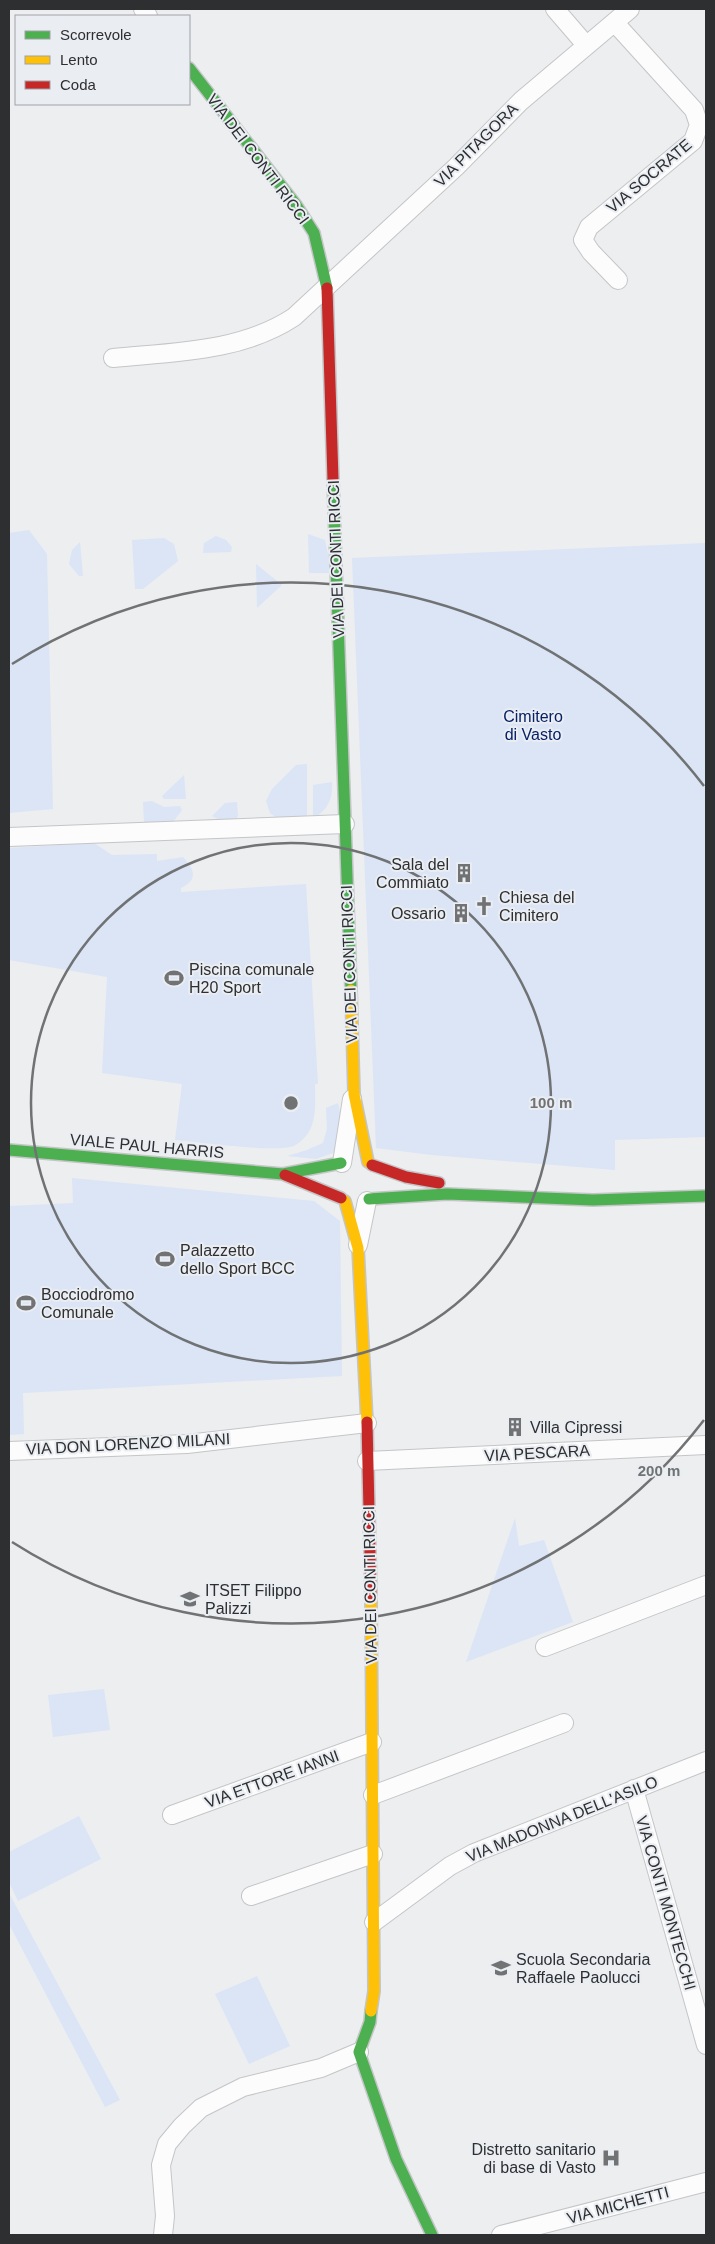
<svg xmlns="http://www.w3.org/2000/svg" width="715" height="2244" font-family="Arial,sans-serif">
<rect width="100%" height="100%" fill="#eceef0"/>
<!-- green -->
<path fill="#dbe5f6" d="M29,530L47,554L53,809L9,813V533Z
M308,534L325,540L332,573H309Z
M216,536L226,540L232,547L231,552L203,553L204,543Z
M164,538L174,544L178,561L143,589H135L132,540Z
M80,542L83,576H79L69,564L72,550Z
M706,543V1137L615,1140V1170L432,1155L376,1148L352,558Z
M256,564L282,585L257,608Z
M307,764V818H277L270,813L266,801L272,789L296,765Z
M184,775L186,799H164L162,796Z
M332,782C333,798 328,811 313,818V785Z
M152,801L164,807L180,806L182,810L173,822H144L143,802Z
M237,802L238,816L236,820L222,821L212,816L225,803Z
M94,843L112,855L157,854V861L183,857C194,869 199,879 181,888V892L306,884L318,1084H315C315,1099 317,1120 308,1133C305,1138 299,1143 294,1146C274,1153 199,1142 175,1140L182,1084L102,1073L107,977L9,960V848Z
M338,1103C343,1121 341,1135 333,1153L316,1159L287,1156L307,1150L323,1143L327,1129L326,1108Z
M72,1178L314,1201L340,1221L342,1376L23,1393L24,1434L9,1435V1206L73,1203Z
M515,1518L519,1546L544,1540L573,1622L466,1662Z
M104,1689L110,1730L53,1737L48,1695Z
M79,1816L101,1859L18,1901L9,1882V1852Z
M9,1893L120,2100L105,2107L9,1924Z
M257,1976L290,2046L249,2064L215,1994Z"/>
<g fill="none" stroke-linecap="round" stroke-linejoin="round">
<!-- street casing -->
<g stroke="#c4c5c7" stroke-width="20">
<path id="street" d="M143,9L148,16
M555,9L586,45
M615,23L694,110L699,125L693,141L589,227L583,240L591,252L618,280
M113,358C174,352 241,352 294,317L456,167L521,101L630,9
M9,837L345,824
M342,1163L352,1099
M358,1245L367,1201
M9,1451L187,1444L367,1423
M367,1461L706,1445
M545,1647L706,1585
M634,1789L706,2045
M373,1795L564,1723
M172,1815L372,1742
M251,1896L373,1854
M374,1922L450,1866L474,1853L706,1761
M163,2235L165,2216L161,2165L167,2144L182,2126L201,2108L243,2087L321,2068L359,2052
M501,2235L706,2182"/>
</g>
<!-- fast casing -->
<g stroke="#c4c5c7" stroke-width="14">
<path id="fast" d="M189,68L296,205L314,233L327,288
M333,480L351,990
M9,1150L283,1174L341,1163
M369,1199L447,1194L593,1200L706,1196
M371,2011L370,2022L359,2052L396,2159L432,2235"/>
</g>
<!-- slow casing -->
<g stroke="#c4c5c7" stroke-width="14">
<path id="slow" d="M351,990L354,1094L368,1162
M345,1201L358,1248L367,1422
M371,1598L374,1991L371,2011"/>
</g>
<!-- jam casing -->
<g stroke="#c4c5c7" stroke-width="14">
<path id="jam" d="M327,288L333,480
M372,1165L406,1177L439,1183
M285,1175L341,1198
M367,1422L371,1598"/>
</g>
<!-- street -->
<use href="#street" stroke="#fcfcfd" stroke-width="18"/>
<!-- fast -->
<use href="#fast" stroke="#4caf50" stroke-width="11"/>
<!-- slow -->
<use href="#slow" stroke="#ffc107" stroke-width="11"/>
<!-- jam -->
<use href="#jam" stroke="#c62828" stroke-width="11"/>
</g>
<!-- distance rings -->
<g fill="none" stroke="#707274" stroke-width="2.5">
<circle cx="291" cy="1103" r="260"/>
<path d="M704 1420A520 520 0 0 1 12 1542M12 664A520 520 0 0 1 704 786"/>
</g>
<!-- icons -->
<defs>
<g id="building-bare" transform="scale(1.5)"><path d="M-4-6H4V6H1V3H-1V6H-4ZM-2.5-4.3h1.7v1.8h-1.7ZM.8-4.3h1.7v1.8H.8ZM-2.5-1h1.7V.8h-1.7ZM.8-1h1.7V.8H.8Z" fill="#707274" stroke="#eaedf2" stroke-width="2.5" paint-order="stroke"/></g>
<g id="church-bare" transform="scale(1.5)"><path d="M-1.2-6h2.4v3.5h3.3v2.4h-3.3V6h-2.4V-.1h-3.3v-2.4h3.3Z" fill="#707274" stroke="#eaedf2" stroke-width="2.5" paint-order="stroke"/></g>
<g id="stadium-bare" transform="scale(1.5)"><path d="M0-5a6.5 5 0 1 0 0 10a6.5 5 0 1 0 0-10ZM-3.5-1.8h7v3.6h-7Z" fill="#707274" stroke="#eaedf2" stroke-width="2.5" paint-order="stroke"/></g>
<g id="school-bare" transform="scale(1.5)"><path d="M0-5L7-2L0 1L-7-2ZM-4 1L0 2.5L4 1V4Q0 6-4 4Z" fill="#707274" stroke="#eaedf2" stroke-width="2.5" paint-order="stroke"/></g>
<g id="hospital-bare" transform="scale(1.5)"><path d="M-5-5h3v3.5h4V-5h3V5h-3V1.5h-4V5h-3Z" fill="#707274" stroke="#eaedf2" stroke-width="2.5" paint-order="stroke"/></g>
</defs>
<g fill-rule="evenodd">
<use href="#building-bare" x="464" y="873"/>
<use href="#church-bare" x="484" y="906"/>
<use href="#building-bare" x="461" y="913"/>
<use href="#stadium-bare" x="174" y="978"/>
<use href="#stadium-bare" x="165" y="1259"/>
<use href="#stadium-bare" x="26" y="1303"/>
<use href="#building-bare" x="515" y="1427"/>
<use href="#school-bare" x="190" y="1599"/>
<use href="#school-bare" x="501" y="1968"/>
<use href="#hospital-bare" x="611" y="2158"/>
</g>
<g text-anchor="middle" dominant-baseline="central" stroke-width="4" stroke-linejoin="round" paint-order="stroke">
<!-- street labels -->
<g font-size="16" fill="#2e2f31" stroke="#eaedf2">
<text transform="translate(476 145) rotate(-45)">VIA PITAGORA</text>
<text transform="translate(258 159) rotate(53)">VIA DEI CONTI RICCI</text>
<text transform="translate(649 176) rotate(-40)">VIA SOCRATE</text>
<text transform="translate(336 559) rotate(-92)">VIA DEI CONTI RICCI</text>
<text transform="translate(349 964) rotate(-92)">VIA DEI CONTI RICCI</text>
<text transform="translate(147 1146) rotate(5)">VIALE PAUL HARRIS</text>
<text transform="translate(128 1444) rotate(-3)">VIA DON LORENZO MILANI</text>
<text transform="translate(537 1453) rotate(-3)">VIA PESCARA</text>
<text transform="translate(370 1585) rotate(-91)">VIA DEI CONTI RICCI</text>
<text transform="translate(272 1779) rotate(-20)">VIA ETTORE IANNI</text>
<text transform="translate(562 1819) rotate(-22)">VIA MADONNA DELL'ASILO</text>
<text transform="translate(666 1903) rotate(74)">VIA CONTI MONTECCHI</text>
<text transform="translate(618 2205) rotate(-15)">VIA MICHETTI</text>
</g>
<!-- park labels -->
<g font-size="16" fill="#072169" stroke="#eaedf2">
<text x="533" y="716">Cimitero<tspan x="533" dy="18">di Vasto</tspan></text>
</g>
<!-- poi labels -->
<g font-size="16" fill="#2e2f31" stroke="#eaedf2" text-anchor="start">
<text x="449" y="864" text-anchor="end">Sala del<tspan x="449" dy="18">Commiato</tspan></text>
<text x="499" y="897">Chiesa del<tspan x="499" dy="18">Cimitero</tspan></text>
<text x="446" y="913" text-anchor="end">Ossario</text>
<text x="189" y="969">Piscina comunale<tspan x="189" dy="18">H20 Sport</tspan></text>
<text x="180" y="1250">Palazzetto<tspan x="180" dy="18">dello Sport BCC</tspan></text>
<text x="41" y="1294">Bocciodromo<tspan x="41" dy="18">Comunale</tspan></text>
<text x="530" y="1427">Villa Cipressi</text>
<text x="205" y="1590">ITSET Filippo<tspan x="205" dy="18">Palizzi</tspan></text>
<text x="516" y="1959">Scuola Secondaria<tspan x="516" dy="18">Raffaele Paolucci</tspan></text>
<text x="596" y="2149" text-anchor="end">Distretto sanitario<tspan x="596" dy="18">di base di Vasto</tspan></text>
</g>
</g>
<circle cx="291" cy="1103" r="8" fill="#707274" stroke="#eaedf2" stroke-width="2.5"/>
<g font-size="15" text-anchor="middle" font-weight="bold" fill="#707274" stroke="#eaedf2" stroke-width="4" stroke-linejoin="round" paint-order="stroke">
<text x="551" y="1108">100 m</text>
<text x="659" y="1476">200 m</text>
</g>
<!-- border -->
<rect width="715" height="2244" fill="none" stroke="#2e2f31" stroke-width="20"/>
<!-- legend -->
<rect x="15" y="15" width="175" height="90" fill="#eaedf2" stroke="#9fa1a5"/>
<rect x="25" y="31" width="25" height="8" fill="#4caf50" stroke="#9fa1a5"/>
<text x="60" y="40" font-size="15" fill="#2e2f31">Scorrevole</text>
<rect x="25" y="56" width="25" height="8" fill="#ffc107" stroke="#9fa1a5"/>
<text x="60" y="65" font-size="15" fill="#2e2f31">Lento</text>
<rect x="25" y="81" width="25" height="8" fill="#c62828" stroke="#9fa1a5"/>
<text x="60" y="90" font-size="15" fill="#2e2f31">Coda</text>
</svg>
